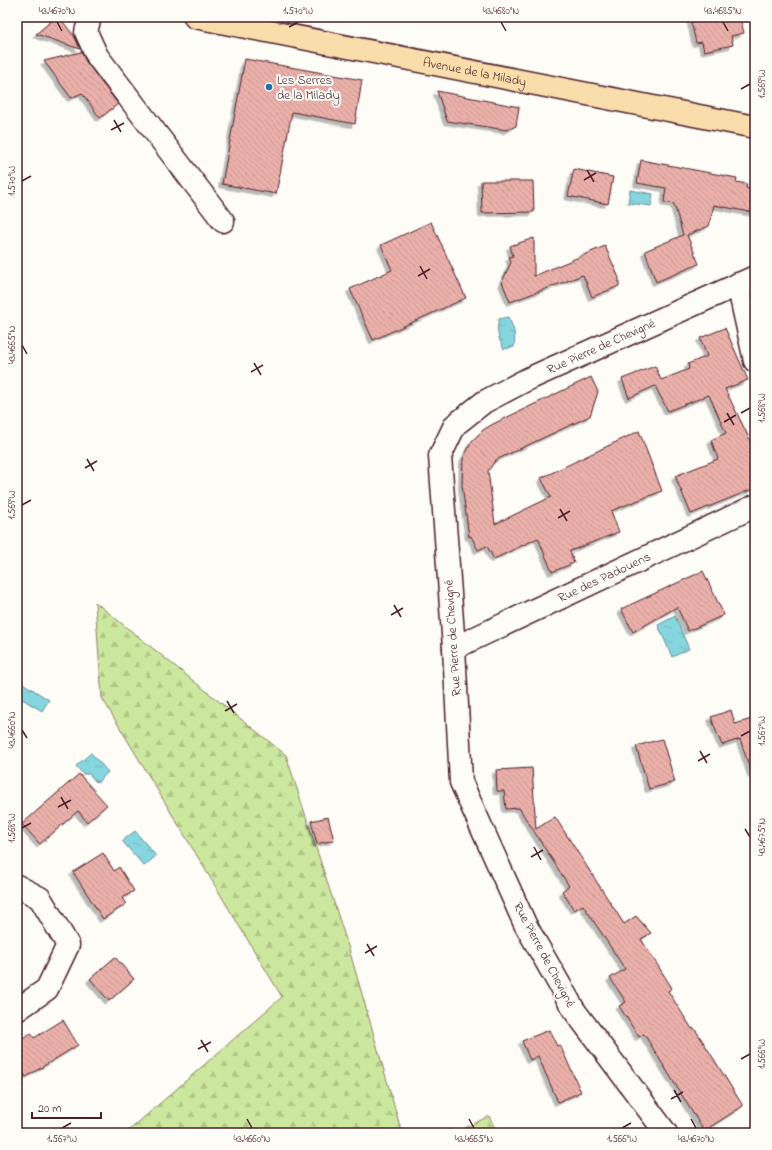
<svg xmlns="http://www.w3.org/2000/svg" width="772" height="1150" font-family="'Indie Flower',sans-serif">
<defs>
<pattern id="forest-firs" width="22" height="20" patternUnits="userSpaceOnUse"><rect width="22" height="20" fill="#cce79e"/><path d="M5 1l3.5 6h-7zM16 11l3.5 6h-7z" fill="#b1c688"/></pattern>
<pattern id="water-ripples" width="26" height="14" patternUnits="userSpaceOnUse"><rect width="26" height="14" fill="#85d6df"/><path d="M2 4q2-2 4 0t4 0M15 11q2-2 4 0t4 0" fill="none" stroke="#74b7c0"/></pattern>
<pattern id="building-back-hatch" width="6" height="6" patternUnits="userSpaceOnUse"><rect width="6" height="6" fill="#ebb0aa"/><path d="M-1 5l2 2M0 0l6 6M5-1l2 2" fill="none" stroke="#cb9792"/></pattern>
<filter id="shadow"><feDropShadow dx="-3.5" dy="3.5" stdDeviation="0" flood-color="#0004"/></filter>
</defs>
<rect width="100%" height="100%" fill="#fdfcf7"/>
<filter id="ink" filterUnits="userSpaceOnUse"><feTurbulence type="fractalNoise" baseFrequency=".025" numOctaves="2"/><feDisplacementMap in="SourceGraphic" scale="8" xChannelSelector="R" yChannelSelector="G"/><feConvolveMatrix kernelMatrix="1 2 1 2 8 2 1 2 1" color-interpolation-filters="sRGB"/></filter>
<g filter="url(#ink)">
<!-- forest -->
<path fill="url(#forest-firs)" stroke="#8b8364" d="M95,602L286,755L349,949L402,1133H126L282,997L102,698Z
M489,1116L497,1133H455Z"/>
<!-- water -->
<path fill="url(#water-ripples)" stroke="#6d8d97" d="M630,190L653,194L651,206L628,203Z
M508,317C514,328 516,335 514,347L504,349C498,339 496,330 499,319Z
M675,616L689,649L672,657L658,625Z
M21,682L49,700L42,711L17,696V689Z
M91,753L108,772L97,783L89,774H83L76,766Z
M135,831L156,856L144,866L122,841Z"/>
<!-- building -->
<path fill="url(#building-back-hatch)" stroke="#4a1f2b" filter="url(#shadow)" d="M56,17H59L75,37L80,49L36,34Z
M690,17H740L744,33L731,36L733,45L704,51L702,42L696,43Z
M81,52L87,63L118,104L100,118L82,93L71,98L44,61Z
M245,59L362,80L355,124L292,112L276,194L222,184Z
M437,91L519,107L516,126L507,130L447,121Z
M641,160L737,178L736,182L747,184L746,188L755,190V213L714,205L709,226L687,235L699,264L656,282L645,251L683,235L674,204L664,202L666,188L637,183Z
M574,169L613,177L608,204L568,196Z
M481,181H533L534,212L482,213Z
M431,222L466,298L373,340L350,289L392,270L381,245Z
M534,238V276L605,246L619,278V286L592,297L583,275L510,302L502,282L511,262L509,257L513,256L510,246Z
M725,328L748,380L725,389L755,450V488L691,514L675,476L718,459L711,440L726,433L709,395L668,411L655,386L629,398L622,379L655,366L661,380L689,369L688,364L707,356L700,338Z
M591,377L598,392L590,416L496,460L488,471L495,524L551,497L541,478L639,431L662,491L611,511L619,532L570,551L574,563L552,572L538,538L494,559L487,546L478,550L471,536L469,537L462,485L463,459L472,441L483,430L493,424Z
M703,571L724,615L688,631L677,607L633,632L621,609Z
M731,710L735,724L755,718V774L752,775L740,739L722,745L716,731L711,717Z
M662,739L675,782L649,789L636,746Z
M532,768L536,829L555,817L624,924L636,916L651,933L641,939L672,988L668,991L692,1029L694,1028L702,1040L743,1106L704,1131L644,1034L639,1037L619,1006L626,1002L610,978L625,969L583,905L574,910L562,891L569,886L519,808L506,809L504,791H497L496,770Z
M79,774L107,805L87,822L78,811L40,844L22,824Z
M328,817L334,840L317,844L311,821Z
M103,853L114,871L119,867L134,891L122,898L126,904L103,919L73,872Z
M115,957L134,979L109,1001L90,979Z
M63,1020L78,1045L26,1077L17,1063V1041L31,1033L34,1038Z
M549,1030L557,1046L560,1045L581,1092L558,1102L538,1056L530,1060L522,1041Z"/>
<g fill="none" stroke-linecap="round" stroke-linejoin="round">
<!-- minor casing -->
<g stroke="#4a1f2b" stroke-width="25">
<g id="minor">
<path d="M90,17L86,32L97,56L223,221"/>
<path d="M738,284L755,361"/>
<path id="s1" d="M454,648L755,506"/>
<path d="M17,886L40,898L68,945L47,989L17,1010"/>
<path id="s2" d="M666,1133L574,1010L525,924L461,782L454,648L440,456L455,425L484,402L526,380L755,277"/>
</g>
</g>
<!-- major casing -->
<g stroke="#4a1f2b" stroke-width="25">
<g id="major">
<path id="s3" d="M195,17L755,127"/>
</g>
</g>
<!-- minor -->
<use href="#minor" stroke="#fdfcf7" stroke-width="22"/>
<!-- major -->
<use href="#major" stroke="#f9deab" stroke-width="22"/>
</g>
</g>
<!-- ticks -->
<path fill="none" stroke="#4a1f2b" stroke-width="1.5" d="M57,22L62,31M501,22L506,31M723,22L728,31M289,27L298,22M741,89L750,84M114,120L121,132M111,130L124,123M587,170L594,182M584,180L596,173M22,181L31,176M420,266L427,279M418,276L430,269M22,345L27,354M254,363L261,375M251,372L263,365M727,413L734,425M741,413L750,408M724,422L736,415M87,459L94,471M85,468L97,461M22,505L31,500M560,509L567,521M558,518L570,511M394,605L401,617M391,615L403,608M227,701L234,713M225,711L237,704M22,730L27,738M741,736L750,731M700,751L707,763M698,761L710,754M61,797L68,809M58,807L71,800M22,828L31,823M745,829L750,837M534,847L541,860M531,857L543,850M367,944L374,956M365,953L377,946M201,1040L208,1052M198,1049L211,1042M741,1059L750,1054M674,1090L681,1102M671,1099L683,1092M247,1119L252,1128M469,1119L474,1128M691,1119L696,1128M62,1128L71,1123M622,1128L631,1123"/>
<!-- markers -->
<circle fill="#1f6fb2" stroke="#fdfcf7" stroke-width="1.5" cx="269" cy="87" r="4"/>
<g text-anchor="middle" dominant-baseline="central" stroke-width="4" stroke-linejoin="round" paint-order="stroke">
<!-- street labels -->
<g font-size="13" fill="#4a1f2b" stroke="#fdfcf7">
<text stroke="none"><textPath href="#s3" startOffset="285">Avenue de la Milady</textPath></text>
<text stroke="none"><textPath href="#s2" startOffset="936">Rue Pierre de Chevigné</textPath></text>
<text stroke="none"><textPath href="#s1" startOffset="166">Rue des Padouens</textPath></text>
<text transform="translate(453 638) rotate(-94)">Rue Pierre de Chevigné</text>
<text transform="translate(544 955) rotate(62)">Rue Pierre de Chevigné</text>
</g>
<!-- poi labels -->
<g font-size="13" fill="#4a1f2b" stroke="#fdfcf7" text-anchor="start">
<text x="277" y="80">Les Serres<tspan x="277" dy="15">de la Milady</tspan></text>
</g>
</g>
<!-- margin -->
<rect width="772" height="1150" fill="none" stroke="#fdfcf7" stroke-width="44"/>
<!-- scale -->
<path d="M32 1112v6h69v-6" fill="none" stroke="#4a1f2b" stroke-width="2"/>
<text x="38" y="1112" font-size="12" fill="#4a1f2b" stroke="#fdfcf7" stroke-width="3" paint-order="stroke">20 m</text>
<rect x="22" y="22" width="728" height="1106" fill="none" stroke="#4a1f2b" stroke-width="1.5"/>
<g font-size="10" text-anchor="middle" fill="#4a1f2b">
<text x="57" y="14">43.4670°N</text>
<text x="298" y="14">1.570°W</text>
<text x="501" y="14">43.4680°N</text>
<text x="723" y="14">43.4685°N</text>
<text transform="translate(761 84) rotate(-90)" y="4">1.569°W</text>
<text transform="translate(11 181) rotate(-90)" y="4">1.570°W</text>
<text transform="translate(11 345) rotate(-90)" y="4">43.4665°N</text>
<text transform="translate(761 408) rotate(-90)" y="4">1.568°W</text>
<text transform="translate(11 505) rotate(-90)" y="4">1.569°W</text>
<text transform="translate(11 730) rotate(-90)" y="4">43.4660°N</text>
<text transform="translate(761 731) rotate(-90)" y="4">1.567°W</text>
<text transform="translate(11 828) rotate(-90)" y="4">1.568°W</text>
<text transform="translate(761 837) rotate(-90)" y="4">43.4675°N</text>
<text transform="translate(761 1054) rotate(-90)" y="4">1.566°W</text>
<text x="62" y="1142">1.567°W</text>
<text x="252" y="1142">43.4660°N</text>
<text x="474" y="1142">43.4665°N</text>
<text x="622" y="1142">1.566°W</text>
<text x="696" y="1142">43.4670°N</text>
</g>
</svg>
